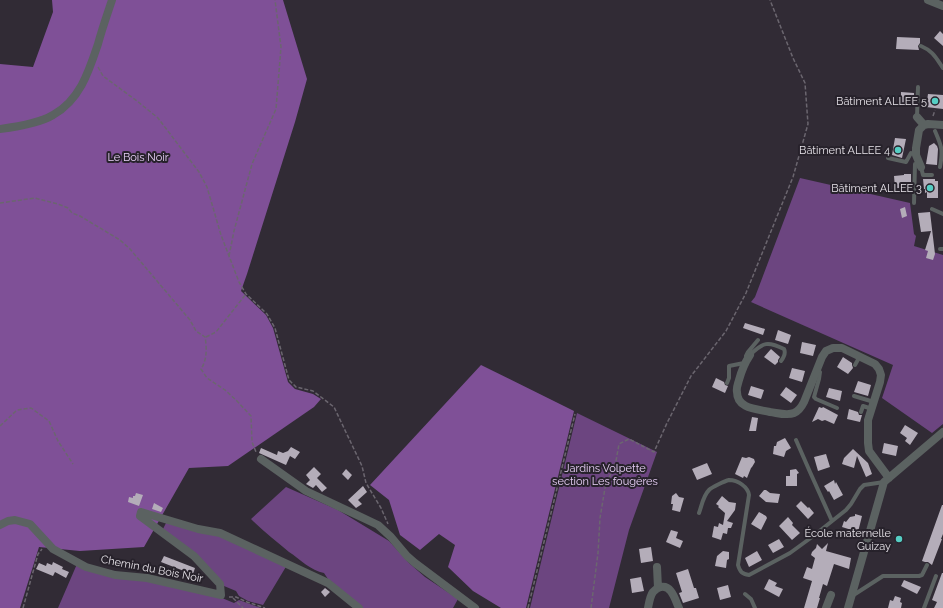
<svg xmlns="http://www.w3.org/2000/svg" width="943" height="608" font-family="Raleway,sans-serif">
<rect width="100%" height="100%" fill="#312b35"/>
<!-- green -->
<path fill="#6c4580" d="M800,178L910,203L914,234L916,236L914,246L943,255V424L932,433L882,398L893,365L751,302L755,297Z
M577,413L657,452L629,530L609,608H530Z
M286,487L338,510L389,541L409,563L425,577L458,599L453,608H362L330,582L324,573C311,571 300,559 289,552C276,541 263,531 251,519Z
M167,521L219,534L287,565L263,605L248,601L239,596L236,591L224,586L163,529Z
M77,564L210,593L234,603L239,600L261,608H58Z"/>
<!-- forest -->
<path fill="#7f5097" d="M52,0H283L307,79L295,122L247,274L241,291L266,315L273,328L288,382L295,389L313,394L321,399L314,407L228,466L189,468L144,547L80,551L39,547L20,608H0V64L33,67L53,12Z
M481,365L574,411L526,608H501L473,591L448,567L455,545L439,534L420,550L400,535L389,500L370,485Z"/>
<!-- building -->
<path fill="#b4adb9" d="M940,31L943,34V46L934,38Z
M897,37L920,38V43L918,46L919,50L896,49Z
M901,92L914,93V103L901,105Z
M928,94L943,95V109L926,107Z
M895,138L906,139L902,158L892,155Z
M934,143L937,146L938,149L937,165L926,164L929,146Z
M904,174H911V185L905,186V188H895L894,176L904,175Z
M923,179H935V181H938V198H927V192L925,193V189H924Z
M905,207L907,216L902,218L900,209Z
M930,212L935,254L933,260L926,258L928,251L925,250L931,231L921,232L918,213Z
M745,323L765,329L763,335L743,328Z
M778,330L791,335L788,344L775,340Z
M802,342L816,345L813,356L800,353Z
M771,349L780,357L778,360V362L775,365L764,357Z
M843,357L852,363V365L853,368L848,374L837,367Z
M792,368L805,371L802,382L789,378Z
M716,378L724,382L725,385L728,386L725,393L712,387Z
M858,381L871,385L868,396L854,392Z
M751,386L764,390L761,399L748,395Z
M786,387L797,395L791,403L780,395Z
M829,388L842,391L840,401L826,397Z
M819,407L822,408L823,407L838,415L834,424L825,420L822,421L818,419L812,422Z
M849,409L858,412L859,415H862L860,422L847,419Z
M752,417L758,418L756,431H749Z
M905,425L918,433L910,445L905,441L907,438L900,433Z
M785,438L791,448L786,451L784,457L773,454L774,446H776L777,442Z
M884,443L898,446L896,456L882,453Z
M291,447L300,452L295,459L290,456L286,465L259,453L261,448L277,455L278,451L283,453L288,451Z
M853,449L868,463L872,474L866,477L857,456L854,468L842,464L844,458Z
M826,454L830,467L818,471L814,457Z
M742,457L746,458L749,457L754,459L755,462L752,467L751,468L747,478L744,476L743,478L735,474Z
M707,463L712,474L697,480L692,469Z
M314,467L321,474L317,478L327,488L322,492L316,485L313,488L306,484L310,480L306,475Z
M346,469L352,475L348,480L342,474Z
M796,469L799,473L797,474V486H786V476H790V470Z
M834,480L835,484L836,482L843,495L834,500L829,491L828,492L824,486Z
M363,486L367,492L358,500L362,504L356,508L348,500Z
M764,490H766L770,493L780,494L778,503L766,502L759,496Z
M136,493L143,495L139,506L128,502L129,497L133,498V496H135Z
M676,493L679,497L684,498L680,512L672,510L673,504H671L672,496Z
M722,496L729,502L736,503L735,510L727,521L733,523L731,528H728L727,534L723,533L721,540L712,537L714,526L718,527L719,523L723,525L725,513L718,507L719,506L716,504Z
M801,501L808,508L809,507L814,513L808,519L796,506Z
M154,503L163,508L161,512L152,509Z
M942,505H943V534L941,539H942L932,565L928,562H925L922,561Z
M759,512L766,516L767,518L761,530L751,524Z
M855,514L862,516L858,532L842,527L844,521L846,522L850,517L855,516Z
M788,517L793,523L792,525L800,533L792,540L779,526Z
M671,530L678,532L676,538L683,541L680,548L666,542Z
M779,539L784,547L773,553L768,545Z
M828,543L826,551L851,558L849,569L834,564L827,586L823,584L819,598H820L817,608H804L812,581L803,578L807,567L812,569L815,558L811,555L812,552L816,548L817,544L822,549Z
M651,547L653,561L641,563L639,549Z
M723,551L729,552V559L727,560L726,568L715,566L717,556Z
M757,551L762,560L749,567L745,558Z
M164,556L195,568L192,577L183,574L184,571L161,562Z
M53,562L63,567L62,569L69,572L66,578L55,572L53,576L36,569L39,563L46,566L47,563L52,565Z
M688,569L694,588H696L699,598L683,603L679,593L682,592L676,573Z
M942,573H943V608H934L937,602L932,600Z
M641,577L644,591L632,593L630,579Z
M769,579L777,583L775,586L783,589L779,597L764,589Z
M904,580L921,587L917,594L901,586Z
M728,585L731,597L720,600L717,588Z
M325,588L330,592L325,597L321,592Z
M895,596L901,598L900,602L902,603L901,608H888L890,600L893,601Z"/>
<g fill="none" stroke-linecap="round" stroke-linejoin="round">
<!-- path -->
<path stroke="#6b666f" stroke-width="1.5" stroke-dasharray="4 2" stroke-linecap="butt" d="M98,67L103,76L137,101L158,118L199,172L207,187L221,235L239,282L246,294L267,314L275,328L289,380L296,387L313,391L334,407L362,466L366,483L381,508L388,524
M933,116L935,110
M0,203L35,198L58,204L68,208L72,213L80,216L120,240L130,249L190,320L196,331L205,337C207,348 207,360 201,369L207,378L225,390L236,400L251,416L252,442L256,452
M229,256L234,231L252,164L276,109L281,47L275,0
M206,337L216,332L246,294
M0,426L17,410L31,408L49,421L58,441L73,464
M229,597H236L247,602L265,608
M233,598L243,608
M23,608L38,554L42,549
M528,608L575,414
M591,608L598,553L600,518L605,488L616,461L619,444L629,439L654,452L667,423L691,376L726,331L746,293L793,177L808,124L805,83L793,58L770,0"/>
<!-- lane -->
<path stroke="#5b6261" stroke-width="4" d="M921,46C933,51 936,58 943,68
M917,117L918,87
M935,131C942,147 943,150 940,167
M888,158L906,162L911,153
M921,167L923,175H932
M914,203L915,164
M932,209L943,214
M940,249H943
M750,355C763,342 768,341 784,349C786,353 784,357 781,361
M746,356L748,352L758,340
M855,365L860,356
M818,371L820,372L819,379L814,397L816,399L837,408
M727,383L729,378V366L744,363V362
M854,396L874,402
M861,412L863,406L872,409
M796,440L810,472L832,521
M699,513C702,505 703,496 709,490C712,487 725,481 729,480C738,480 748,487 749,495L738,565C740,572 742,574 749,575L790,553L812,537L846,510L851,504L860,489L864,485L884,482
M745,594L751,599L755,608
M852,596L883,576H919L922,575L927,565
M924,608L936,576"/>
<!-- street -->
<path stroke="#5b6261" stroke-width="8" d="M928,0L943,6
M917,117L924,125
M0,129C15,127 40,123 53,115C80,100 89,71 98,44C102,29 107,15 112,0
M921,167L916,155V148L919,130L924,125L928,124L943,125
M750,355C744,364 742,369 739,380C738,384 736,388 737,392C737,409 757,409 770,412C778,413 787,416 794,413C799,411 802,406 804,402L822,357L826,351L833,348H842L875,364L879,369L881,375L880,382L868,420V443L869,451L889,478
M261,459L306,491L378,525L391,537L407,556L415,563L475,608
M0,525L8,521L15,520L30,524L53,549L86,567L115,575L147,578L221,595L220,584L194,556L140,516L141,512L198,529L220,533L328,583L359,608
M657,567L658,588
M648,608C649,603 650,596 653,592C655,590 658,587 661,587C672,585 675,600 679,608
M826,608L831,595
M848,608L884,482L943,432"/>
</g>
<!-- markers -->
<g fill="#56cec4" stroke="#27222b" stroke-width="1.5">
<circle cx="935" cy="101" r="4"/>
<circle cx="898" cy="150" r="4"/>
<circle cx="930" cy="188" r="4"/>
<circle cx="899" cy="539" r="4"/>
</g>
<g text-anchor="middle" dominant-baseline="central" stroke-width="4" stroke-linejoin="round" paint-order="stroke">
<!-- poi labels -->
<g font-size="11" fill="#e6e2e8" stroke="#27222b" text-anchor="end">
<text x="927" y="101">Bâtiment ALLEE 5</text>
<text x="890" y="150">Bâtiment ALLEE 4</text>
<text x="922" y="188">Bâtiment ALLEE 3</text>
<text x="891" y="533">École maternelle<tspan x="891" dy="13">Guizay</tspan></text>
</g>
<!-- park labels -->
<g font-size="11" fill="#e7cff6" stroke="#27222b">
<text x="138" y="157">Le Bois Noir</text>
<text x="605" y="468">Jardins Volpette<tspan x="605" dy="13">section Les fougères</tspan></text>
</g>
<!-- street labels -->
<g font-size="11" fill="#e6e2e8" stroke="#27222b">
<text transform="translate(152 569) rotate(11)">Chemin du Bois Noir</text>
</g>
</g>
</svg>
